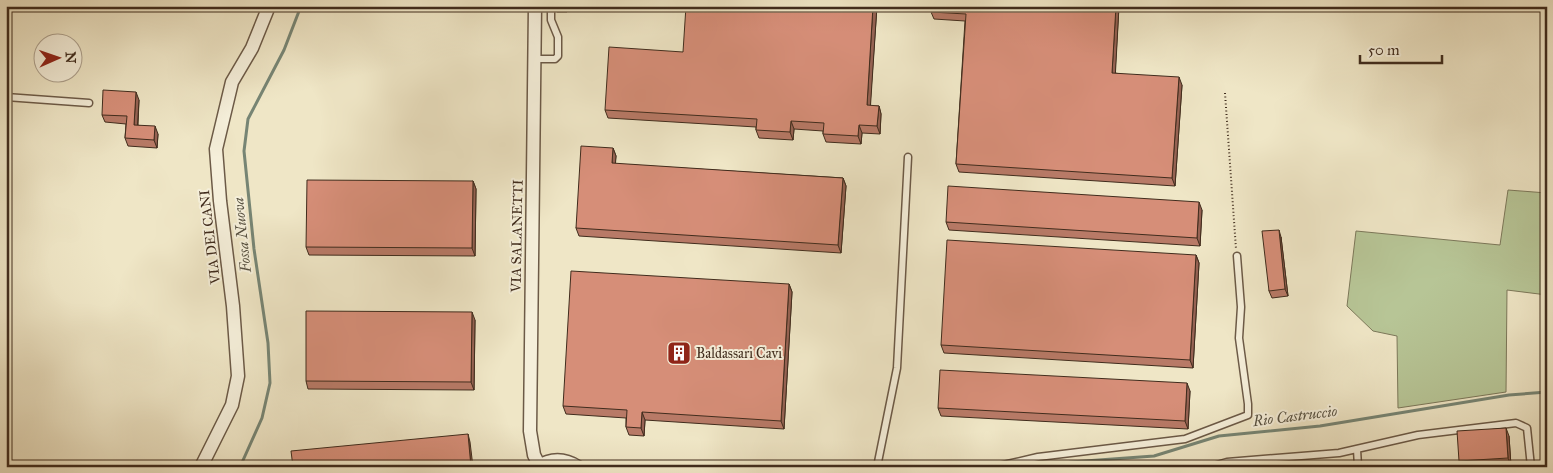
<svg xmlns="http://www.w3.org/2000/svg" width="1553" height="473" font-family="'IM FELL Great Primer',serif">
<rect width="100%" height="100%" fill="#efe6c6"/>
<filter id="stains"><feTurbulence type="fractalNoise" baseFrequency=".004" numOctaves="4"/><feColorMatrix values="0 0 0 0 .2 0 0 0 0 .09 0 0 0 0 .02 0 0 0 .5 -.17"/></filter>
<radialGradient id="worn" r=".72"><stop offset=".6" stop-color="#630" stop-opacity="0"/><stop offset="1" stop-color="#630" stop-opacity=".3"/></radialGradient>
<!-- green -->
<path fill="#b7c596" stroke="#7c785a" d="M1508,190L1547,193V295L1507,290L1506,392L1398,408L1397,336L1373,331L1347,306L1356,231L1500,245Z"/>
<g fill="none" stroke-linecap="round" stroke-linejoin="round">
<!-- stream -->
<path stroke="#778574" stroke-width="3" d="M240,467L262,418L270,383L268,343L254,249L244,151L248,119L284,50L301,6
M1047,467L1071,462L1154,456L1219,436L1320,426L1509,395L1547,392"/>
<!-- lane casing -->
<g stroke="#6c5a47" stroke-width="9">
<path id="lane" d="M534,59H555L558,56V37L551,20V6
M6,97L89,103
M1357,449L1358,467
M877,467L897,368L908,157
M994,467L1038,457L1185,439L1248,415V404L1239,338L1241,307L1237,256
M1210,467L1227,462L1339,453L1418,435L1516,423L1527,428L1531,467"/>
</g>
<!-- street casing -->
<g stroke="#6c5a47" stroke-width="15">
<path id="street" d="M535,6L530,431L534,455L539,465
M201,467L232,405L238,376L233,306L220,201L216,149L232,82L252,48L269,6
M537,467C551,458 564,458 578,467"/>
</g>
<!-- path -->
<path stroke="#402c1d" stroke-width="2" stroke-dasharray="1 2.5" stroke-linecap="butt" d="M1225,93L1236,249"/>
<!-- lane -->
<use href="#lane" stroke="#f5efda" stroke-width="6"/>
<!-- street -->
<use href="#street" stroke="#f5efda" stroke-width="12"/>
</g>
<!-- wall -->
<path fill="#b87a67" stroke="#402c1d" d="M555,6H567V12H557Z
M877,6L870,106H879L881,114L880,134L862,133L861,144L826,142L823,134V131L794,129L793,140L759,138L756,130V127L608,118L605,110L683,52Z
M1119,6L1115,73L1182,85L1175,186L959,172L956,164L965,21L934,19L931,12Z
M139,100L138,125L158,134L157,148L128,146L125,138L126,124L105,122L102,115Z
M613,148L616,156L615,164L843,178L846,186L841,253L579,236L576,228Z
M473,181L476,189L475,256L309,255L306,247Z
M1202,210L1200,246L949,230L946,222Z
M1281,237L1288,296L1272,298L1269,291Z
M1196,255L1199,263L1193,368L944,353L941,345Z
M789,284L792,292L784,429L645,420L644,436L629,435L626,427V418L566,414L563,406Z
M475,320L474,390L308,389L306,381Z
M1190,391L1188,429L941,416L938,408Z
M1509,436L1511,466L1461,467L1459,461Z"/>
<!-- shaded-wall -->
<path fill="#966354" stroke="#402c1d" d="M873,6H877L870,113L867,105Z
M1116,6H1119L1115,81L1112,73Z
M1179,77L1182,85L1175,186L1172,178Z
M136,92L139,100L137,133L134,125Z
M879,106L881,114L880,134L877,126Z
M791,121L794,129L793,140L790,132Z
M859,125L862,133L861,144L858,136Z
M155,126L158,134L157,148L154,140Z
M613,148L616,156L615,171L612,163Z
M843,178L846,186L841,253L838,245Z
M473,181L476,189L475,256L472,248Z
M1199,202L1202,210L1200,246L1197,238Z
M1279,230L1281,237L1288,296L1285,289Z
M1196,255L1199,263L1193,368L1190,360Z
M789,284L792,292L784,429L781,421Z
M472,312L475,320L474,390L471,382Z
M1187,383L1190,391L1188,429L1185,421Z
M642,412L645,420L644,436L641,428Z
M1506,428L1509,436L1511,466L1508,458Z
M468,434L470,442L473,467H471Z"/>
<!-- building -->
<path fill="#d68e78" stroke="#402c1d" d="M686,6H873L867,105L879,106L877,126L859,125L858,136L823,134L824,123L791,121L790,132L756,130L757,119L605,110L609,47L683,52Z
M931,6H1116L1112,73L1179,77L1172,178L956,164L966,14L931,12Z
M103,90L136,92L134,125L155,126L154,140L125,138L127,116L102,115Z
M581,146L613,148L612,163L843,178L838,245L576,228Z
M307,180L473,181L472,248L306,247Z
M948,186L1199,202L1197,238L946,222Z
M1279,230L1285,289L1269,291L1262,231Z
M947,240L1196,255L1190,360L941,345Z
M571,271L789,284L781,421L642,412L641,428L626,427L627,410L563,406Z
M306,311L472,312L471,382L306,381Z
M940,370L1187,383L1185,421L938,408Z
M1506,428L1508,458L1459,461L1457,431Z
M468,434L471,467H293L291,451Z"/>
<!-- icons -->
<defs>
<g id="building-square" transform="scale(1.25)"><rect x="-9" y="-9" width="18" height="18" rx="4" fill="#8f2418" stroke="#f5efda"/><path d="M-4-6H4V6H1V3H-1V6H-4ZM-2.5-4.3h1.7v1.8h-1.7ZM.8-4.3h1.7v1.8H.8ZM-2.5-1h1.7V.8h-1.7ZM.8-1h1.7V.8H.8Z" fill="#fff"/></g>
</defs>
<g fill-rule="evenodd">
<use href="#building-square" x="679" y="353"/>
</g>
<g text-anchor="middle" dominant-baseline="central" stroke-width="4" stroke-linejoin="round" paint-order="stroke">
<!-- street labels -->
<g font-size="14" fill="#402c1d" stroke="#f5efda">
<text transform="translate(517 236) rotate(-89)">VIA SALANETTI</text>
<text transform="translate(210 237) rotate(-97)">VIA DEI CANI</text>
</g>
<!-- poi labels -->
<g font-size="14" fill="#402c1d" stroke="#f5efda" text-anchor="start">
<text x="696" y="353">Baldassari Cavi</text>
</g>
<!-- water labels -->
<g font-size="15" font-style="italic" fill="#575141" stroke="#f5efda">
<text transform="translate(242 235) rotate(-96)">Fossa Nuova</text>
<text transform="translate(1295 416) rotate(-7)">Rio Castruccio</text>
</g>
</g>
<!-- margin -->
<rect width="1553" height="473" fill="none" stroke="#efe6c6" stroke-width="25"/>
<rect x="8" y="8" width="1538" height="458" fill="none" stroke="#402c1d" stroke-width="2.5"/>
<rect x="12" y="12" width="1528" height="448" fill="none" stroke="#402c1d"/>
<!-- north arrow -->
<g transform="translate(58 58) rotate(88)"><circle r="24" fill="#f5efda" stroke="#ada18e"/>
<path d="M0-4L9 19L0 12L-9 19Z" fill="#8f2418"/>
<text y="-8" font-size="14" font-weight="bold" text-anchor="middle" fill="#402c1d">N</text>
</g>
<!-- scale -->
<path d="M1360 55v8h82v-8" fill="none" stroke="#402c1d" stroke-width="2.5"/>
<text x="1368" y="55" font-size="15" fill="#402c1d" stroke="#f5efda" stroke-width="4" paint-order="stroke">50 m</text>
<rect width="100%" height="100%" filter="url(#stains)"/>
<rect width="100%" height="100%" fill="url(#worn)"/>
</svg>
